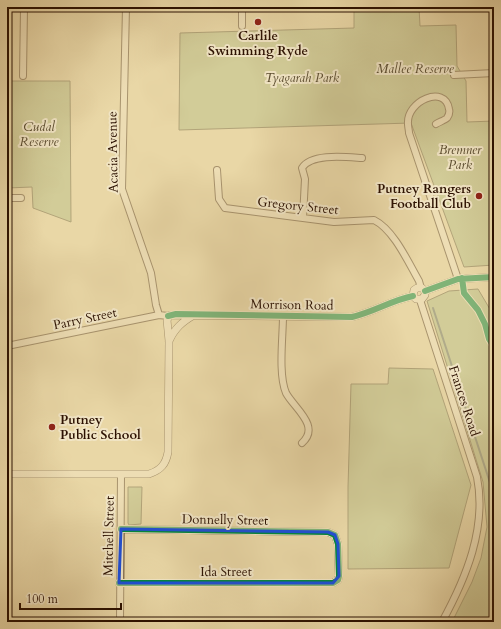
<svg xmlns="http://www.w3.org/2000/svg" width="501" height="629" font-family="Cardo,serif">
<rect width="100%" height="100%" fill="#e9d7a6"/>
<filter id="stains"><feTurbulence type="fractalNoise" baseFrequency=".005" numOctaves="4"/><feColorMatrix values="0 0 0 0 .2 0 0 0 0 .09 0 0 0 0 .02 0 0 0 .5 -.17"/></filter>
<radialGradient id="worn" r=".72"><stop offset=".6" stop-color="#630" stop-opacity="0"/><stop offset="1" stop-color="#630" stop-opacity=".3"/></radialGradient>
<!-- green -->
<path fill="#b5be88" stroke="#706744" d="M354,7H419L420,26L456,25L457,66L466,81L467,122L494,121V265L464,267L411,123L179,130L180,33L354,28Z
M7,81H70L71,222L33,208L32,187L7,188Z
M478,289L494,316V622H452L472,582L481,558L487,527L483,482L427,301L449,291Z
M389,368L433,369L471,485L449,568L348,569V487L351,384H388Z
M128,487H142L141,524L129,525L128,523Z"/>
<g fill="none" stroke-linecap="round" stroke-linejoin="round">
<!-- stream -->
<path stroke="#6c7568" stroke-width="2" d="M433,308L494,495"/>
<!-- minor casing -->
<g stroke="#5a422a" stroke-width="8">
<path id="minor" d="M126,7L122,189L151,273L156,305L159,315
M242,26V7
M454,75L494,73
M23,76L24,7
M436,124C439,122 445,120 447,118C449,115 450,112 449,109C445,84 406,101 408,124C408,127 409,130 409,133L458,279
M217,170L219,199L225,208L334,222L374,220C394,230 408,262 419,281L421,288
M7,198H21
M303,218L305,179L302,168C311,153 346,157 362,158
M420,300L477,477C487,528 466,578 442,622
M283,316C283,337 278,374 286,393C294,408 321,426 302,443
M7,346L159,315L168,316
M119,583H333L338,580L339,576L338,544L335,535L328,532L121,529
M120,622L121,475"/>
</g>
<!-- tertiary casing -->
<g stroke="#5a422a" stroke-width="8">
<path id="tertiary" d="M425,291L458,279L494,277
M413,296L414,290L417,288H422L425,291
M413,296L416,299H422L425,295V291
M169,341C175,328 182,322 194,315
M7,474H149C161,470 166,464 168,452L169,341L167,320L170,315L352,317C374,312 392,300 413,296"/>
</g>
<!-- minor -->
<use href="#minor" stroke="#f1e5c5" stroke-width="6"/>
<!-- tertiary -->
<use href="#tertiary" stroke="#f1e5c5" stroke-width="7"/>
<!-- cycleway casing -->
<g stroke="#f1e5c5" stroke-width="8">
<path id="cycleway" d="M462,278L464,293L478,310L485,324L489,339L494,347
M425,291L458,279L494,277
M168,316L176,314L352,317C374,312 392,300 413,296
M119,583H333L338,580L339,576L338,544L335,535L328,532L121,529"/>
</g>
<!-- cycleway -->
<use href="#cycleway" stroke="#00873e" stroke-width="6"/>
</g>
<!-- marked area -->
<path d="M0 0H501V629H0ZM121,529L328,532L335,535L338,544L339,576L333,583H119Z" fill="#e9d7a6" fill-opacity=".55" fill-rule="evenodd"/>
<path fill="none" stroke="#1d4ed8" stroke-width="3" stroke-linejoin="round" d="M121,529L328,532L335,535L338,544L339,576L333,583H119Z"/>
<!-- markers -->
<g fill="#8f2418" stroke="#f1e5c5" stroke-width="1.5">
<circle cx="258" cy="22" r="4"/>
<circle cx="479" cy="196" r="4"/>
<circle cx="52" cy="427" r="4"/>
</g>
<g text-anchor="middle" dominant-baseline="central" stroke-width="4" stroke-linejoin="round" paint-order="stroke">
<!-- poi labels -->
<g font-size="13" font-weight="bold" fill="#2b1000" stroke="#f1e5c5">
<text x="258" y="36">Carlile<tspan x="258" dy="15">Swimming Ryde</tspan></text>
<text x="471" y="189" text-anchor="end">Putney Rangers<tspan x="471" dy="15">Football Club</tspan></text>
<text x="60" y="420" text-anchor="start">Putney<tspan x="60" dy="15">Public School</tspan></text>
</g>
<!-- park labels -->
<g font-size="13" font-style="italic" fill="#5b4d30" stroke="#f1e5c5">
<text x="415" y="69">Mallee Reserve</text>
<text x="302" y="78">Tyagarah Park</text>
<text x="39" y="127">Cudal<tspan x="39" dy="15">Reserve</tspan></text>
<text x="460" y="150">Bremner<tspan x="460" dy="15">Park</tspan></text>
</g>
<!-- street labels -->
<g font-size="13" fill="#2b1000" stroke="#f1e5c5">
<text transform="translate(113 152) rotate(-91)">Acacia Avenue</text>
<text transform="translate(298 206) rotate(6)">Gregory Street</text>
<text transform="translate(292 305) rotate(1)">Morrison Road</text>
<text transform="translate(85 319) rotate(-12)">Parry Street</text>
<text transform="translate(464 401) rotate(72)">Frances Road</text>
<text transform="translate(225 520) rotate(1)">Donnelly Street</text>
<text transform="translate(109 536) rotate(-89)">Mitchell Street</text>
<text x="226" y="572">Ida Street</text>
</g>
</g>
<!-- margin -->
<rect width="501" height="629" fill="none" stroke="#e9d7a6" stroke-width="24"/>
<rect x="8" y="8" width="485" height="613" fill="none" stroke="#2b1000" stroke-width="2"/>
<rect x="12" y="12" width="477" height="605" fill="none" stroke="#2b1000"/>
<!-- scale -->
<path d="M20 603v6h101v-6" fill="none" stroke="#2b1000" stroke-width="2"/>
<text x="26" y="603" font-size="12" fill="#2b1000" stroke="#f1e5c5" stroke-width="3" paint-order="stroke">100 m</text>
<rect width="100%" height="100%" filter="url(#stains)"/>
<rect width="100%" height="100%" fill="url(#worn)"/>
</svg>
